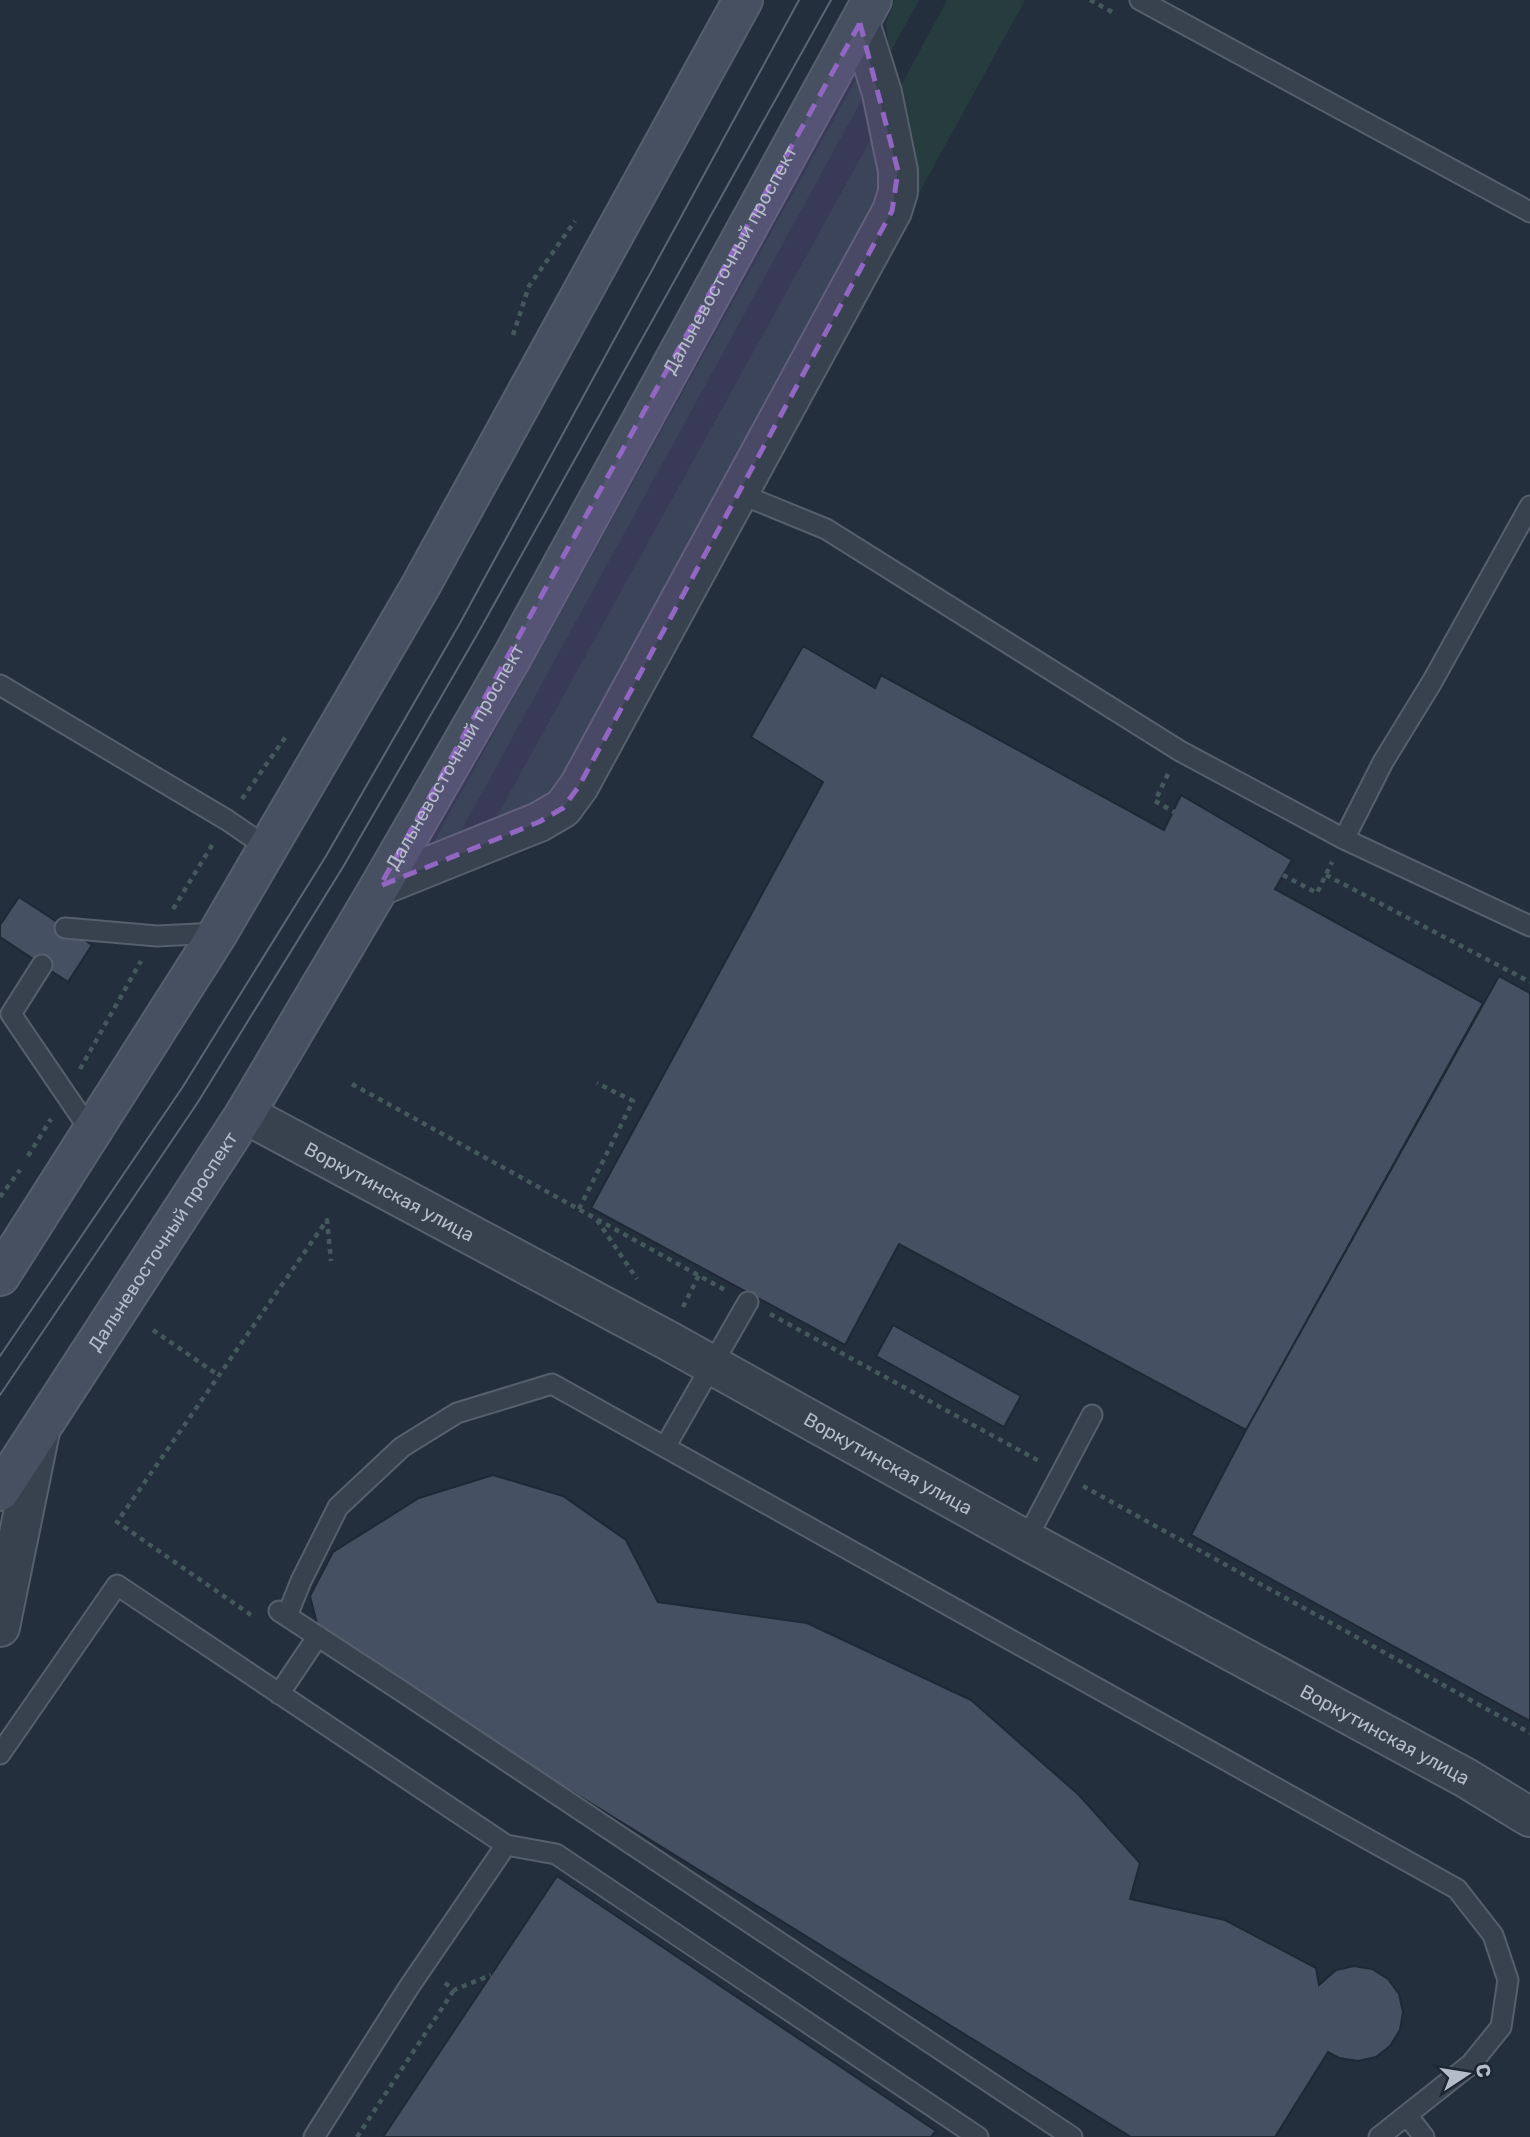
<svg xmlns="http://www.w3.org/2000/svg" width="1530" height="2137" font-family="Rubik,sans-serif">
<rect width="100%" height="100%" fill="#242f3e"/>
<!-- green -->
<path fill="#263c3f" d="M895,0H919L889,55L886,23Z
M947,0H1025L765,474L912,187L896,95Z
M863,80L866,92L459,835L432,845L855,81Z
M877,128L886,187L561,788L540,805L493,823Z"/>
<!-- building -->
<path fill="#455162" stroke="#1f2835" stroke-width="2" d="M803,646L875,688L881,675L1164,830L1181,795L1292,860L1275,889L1483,1003L1246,1430L899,1244L845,1345L591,1208L823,782L751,737Z
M19,897L92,945L68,982L0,937V925Z
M1499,976L1530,993V1721L1191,1535L1246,1430Z
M893,1325L1021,1396L1004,1427L876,1356Z
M493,1475L563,1496L626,1540L658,1602L807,1623L971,1700L1079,1795L1140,1863L1130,1899L1225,1920L1316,1968L1319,1985L1336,1970L1354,1966L1372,1969L1388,1979L1399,1994L1403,2012L1400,2030L1390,2046L1376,2057L1358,2061L1339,2058L1328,2052L1275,2137H1131L320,1636L310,1596L333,1552L419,1498Z
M557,1876L936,2131L931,2137H383Z"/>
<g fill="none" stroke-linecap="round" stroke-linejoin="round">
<!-- lane casing -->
<g stroke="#565f6c" stroke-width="23">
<path id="lane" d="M1140,0L1530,212
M738,493L826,529L1180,751L1344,839L1530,926
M0,685L227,820L268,848
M1344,839L1383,762L1432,682L1530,506
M65,928L157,936L218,933
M42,965L11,1014L92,1133
M665,1447L748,1302
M1026,1540L1092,1415
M279,1611L397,1688L1072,2137
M287,1616L301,1581L338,1507L402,1447L457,1413L552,1384L1457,1889L1493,1935L1508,1980L1501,2027L1471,2064L1379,2137
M279,1694L318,1636
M0,1754L117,1585L506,1845L556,1854L978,2137
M1407,2115L1424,2137
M314,2137L409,1987L506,1845"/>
</g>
<!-- street casing -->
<g stroke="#565f6c" stroke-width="42">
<g id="street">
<path d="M380,886L539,822L563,808L579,786L892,211L898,192V171L882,93L860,23"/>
<path id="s1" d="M245,1114L667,1340L1026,1540L1466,1778L1530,1817"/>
<path d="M0,1627L40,1431"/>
</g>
</g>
<!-- secondary casing -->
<g stroke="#565f6c" stroke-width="42">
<g id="secondary">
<path d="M0,1276L218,933L420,587L743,0"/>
<path id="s2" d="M0,1491L245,1114L380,886L512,657L872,0"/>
</g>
</g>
<!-- path -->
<path stroke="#44595c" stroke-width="4.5" stroke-dasharray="5 5" stroke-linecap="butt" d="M1090,0L1114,13
M513,335L529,286L575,221
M1168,774L1155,801L1174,812
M242,799L287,735
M1283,875L1317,893L1332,862
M1326,875L1530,982
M173,909L214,842
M80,1069L141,961
M352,1084L725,1290
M28,1156L51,1119
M0,1197L20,1170
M579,1209L633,1101L597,1083
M597,1220L637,1279
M683,1307L699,1275
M770,1314L1039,1461
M153,1330L218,1375
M1083,1486L1530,1733
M251,1615L117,1522L327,1220L331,1261
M445,1983L454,1990L491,1975
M357,2137L454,1990"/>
<!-- lane -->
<use href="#lane" stroke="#38414e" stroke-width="19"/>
<!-- street -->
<use href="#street" stroke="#38414e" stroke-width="38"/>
<!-- secondary -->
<use href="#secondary" stroke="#465061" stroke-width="38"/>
<!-- tram -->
<path stroke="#5a6575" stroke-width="2" d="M0,1356L182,1088L326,856L460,623L799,0
M0,1395L198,1102L343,867L478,633L831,0"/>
</g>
<!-- marked area -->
<path fill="#9266c3" fill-opacity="0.2" stroke="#9266c3" stroke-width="5" stroke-dasharray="14 9" stroke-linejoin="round" d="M860,23L898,171L892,211L579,786L563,808L539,822L380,886Z"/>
<g text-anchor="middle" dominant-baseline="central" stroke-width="5" stroke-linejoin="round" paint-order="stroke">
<!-- street labels -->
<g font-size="19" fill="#b4bcc9" stroke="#1d2633">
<text stroke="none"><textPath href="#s2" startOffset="1432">Дальневосточный проспект</textPath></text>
<text stroke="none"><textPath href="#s2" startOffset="864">Дальневосточный проспект</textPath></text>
<text stroke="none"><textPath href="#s1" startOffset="164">Воркутинская улица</textPath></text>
<text stroke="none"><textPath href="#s2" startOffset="298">Дальневосточный проспект</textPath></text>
<text stroke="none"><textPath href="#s1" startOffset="732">Воркутинская улица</textPath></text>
<text stroke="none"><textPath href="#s1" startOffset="1298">Воркутинская улица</textPath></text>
</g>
</g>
<!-- north arrow -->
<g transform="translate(1467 2074) rotate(78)" stroke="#1d2633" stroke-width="5" paint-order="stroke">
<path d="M0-5L12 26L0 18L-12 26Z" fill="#b4bcc9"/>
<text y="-10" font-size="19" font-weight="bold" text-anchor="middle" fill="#b4bcc9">С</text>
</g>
</svg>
